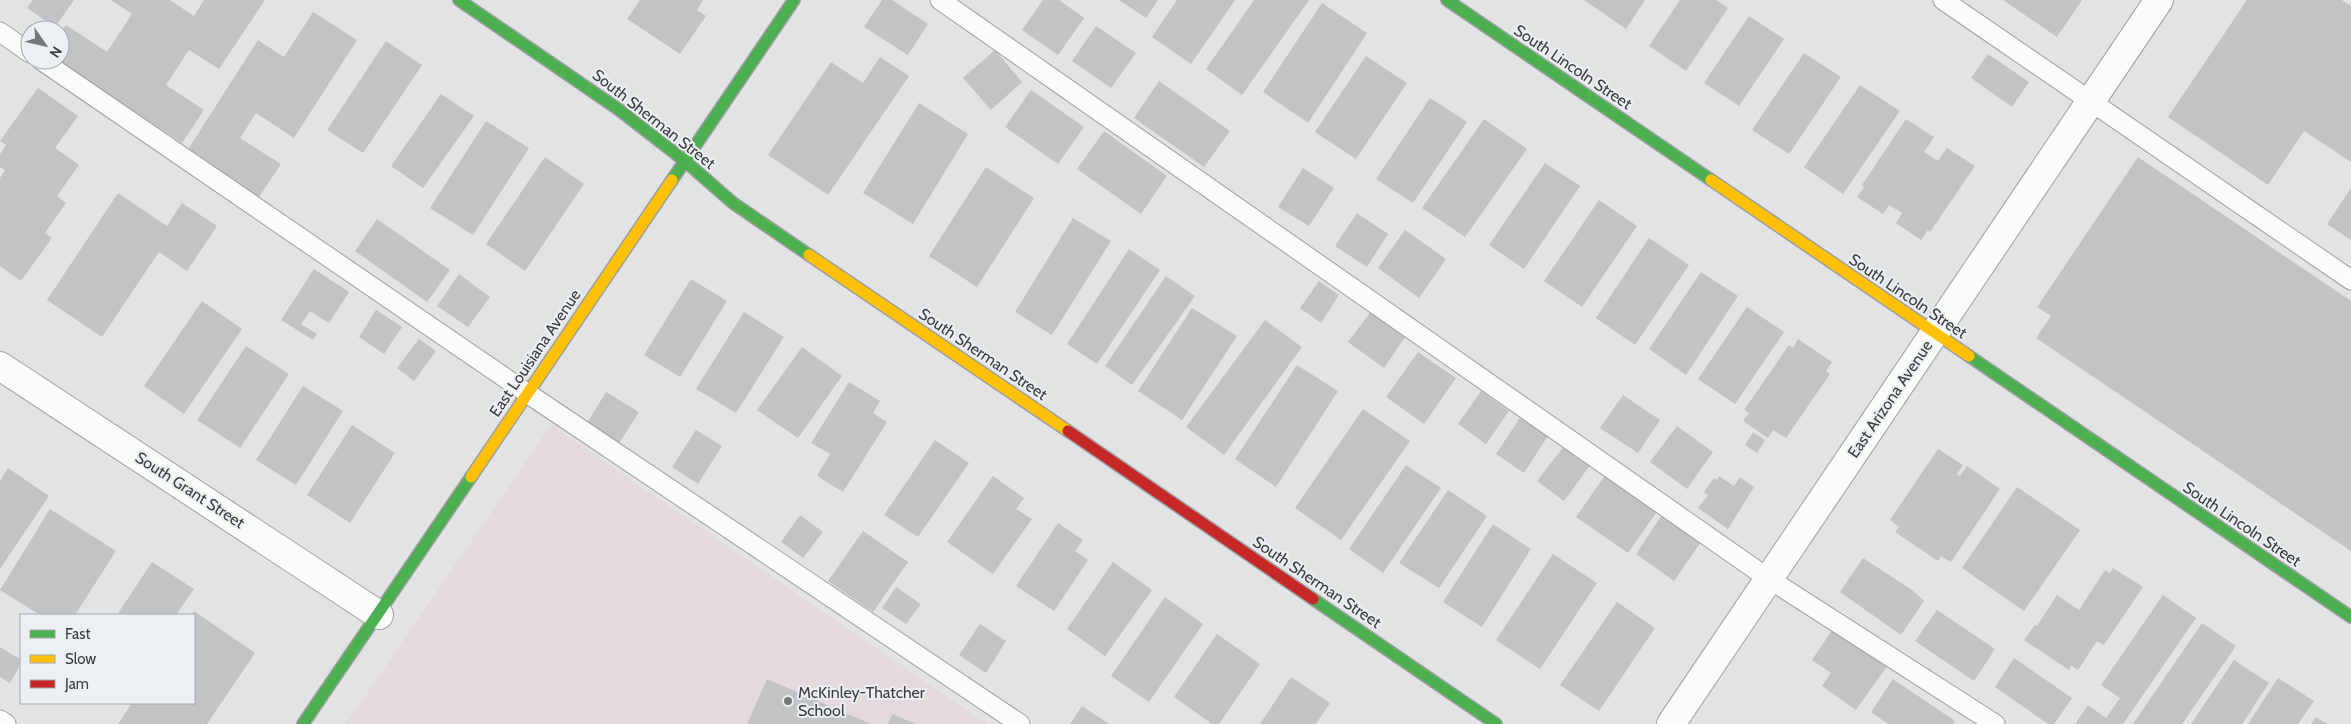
<svg xmlns="http://www.w3.org/2000/svg" width="2351" height="724" font-family="Cabin,sans-serif">
<rect width="100%" height="100%" fill="#e1e3e5"/>
<!-- education -->
<path fill="#e5d9e0" d="M551,425L987,724H346Z"/>
<!-- building -->
<path fill="#c2c3c4" d="M33,0H74L55,27L27,8Z
M111,0H170L194,16L204,0H265L219,69L189,50L166,85L204,110L182,143L57,60H60V33L66,25L107,52L132,14Z
M640,0H703L697,10L706,16L680,54L627,19Z
M882,0H892L928,24L908,55L864,27Z
M1043,0H1059L1084,18L1058,55L1022,30Z
M1119,0H1158L1146,18Z
M1177,0H1235L1191,64L1152,37Z
M1254,0H1309L1242,95L1206,69Z
M1584,0H1645L1626,29Z
M1680,0H1716L1728,8L1686,71L1649,46Z
M2003,0H2082L2057,37Z
M2247,0H2342L2351,6V162L2304,131L2268,185L2168,117Z
M1322,3L1367,33L1308,123L1263,92Z
M313,12L357,40L294,138L256,113L240,138L281,164L259,197L187,151L258,40L284,57Z
M1749,16L1784,39L1739,106L1704,83Z
M1096,26L1136,53L1111,88L1072,61Z
M386,41L422,65L363,153L327,130Z
M995,50L1022,82L991,110L963,78Z
M1804,53L1841,77L1789,154L1752,130Z
M1988,54L2029,82L2012,107L1971,78Z
M1366,56L1407,83L1356,159L1315,132Z
M880,57L909,76L828,195L768,155L831,62L863,83Z
M1159,81L1230,131L1204,167L1134,118Z
M1860,85L1900,111L1843,194L1804,167Z
M38,88L78,116L55,148L79,165L57,196L66,203L45,233L52,238L21,281L0,266V178L5,170L0,167V154L6,145L0,141Z
M1031,90L1084,127L1058,164L1005,127Z
M441,94L474,116L423,188L391,166Z
M1430,98L1467,122L1413,203L1376,179Z
M919,103L968,134L913,224L863,193Z
M1484,119L1527,149L1465,237L1422,208Z
M1906,119L1934,137L1924,152L1938,161L1947,148L1975,166L1930,232L1928,230L1921,240L1896,223L1902,213L1889,205L1883,214L1857,197L1864,187L1862,185Z
M486,121L529,148L473,235L430,208Z
M1104,131L1167,176L1141,214L1077,169Z
M545,157L584,184L525,271L486,244Z
M2138,157L2351,301V551L2036,338L2051,316L2037,307Z
M1545,163L1580,186L1524,269L1489,245Z
M986,167L1034,198L977,287L929,256Z
M1303,168L1334,188L1309,226L1278,207Z
M2351,188V240L2327,224Z
M118,193L167,226L182,203L217,226L187,271L159,252L102,337L47,300Z
M1599,200L1637,226L1582,307L1544,281Z
M1357,213L1388,234L1367,267L1335,246Z
M1073,218L1111,241L1052,335L1015,312Z
M377,219L450,270L427,302L355,251Z
M1405,230L1446,259L1419,298L1378,268Z
M1649,238L1689,265L1635,345L1596,318Z
M1129,249L1160,270L1097,364L1067,344Z
M314,269L349,292L329,323L310,311L301,324L317,334L313,340L281,320Z
M1701,272L1738,296L1686,375L1649,349Z
M459,274L490,297L468,327L437,306Z
M1166,276L1195,296L1132,385L1105,366Z
M691,279L727,301L680,377L644,355Z
M1319,281L1339,295L1321,323L1300,308Z
M202,301L242,329L184,414L144,386Z
M1747,307L1784,332L1735,404L1698,379Z
M1192,308L1237,336L1182,420L1138,391Z
M1373,309L1408,333L1384,368L1348,342Z
M376,310L402,327L384,354L359,337Z
M744,312L784,337L736,413L696,389Z
M1265,320L1302,347L1224,455L1186,427Z
M419,339L436,351L414,381L397,368Z
M1798,339L1832,362L1826,371L1830,374L1786,438L1773,430L1768,438L1743,421L1749,413L1744,410L1789,345L1793,348Z
M246,346L289,374L240,448L197,420Z
M802,347L842,376L798,438L757,410Z
M1418,352L1456,378L1424,424L1386,397Z
M1297,365L1338,391L1276,487L1235,459Z
M849,382L880,401L873,413L887,422L843,492L817,476L830,454L811,443Z
M303,386L343,411L296,485L256,460Z
M1481,391L1509,411L1486,444L1458,424Z
M606,392L639,412L618,445L586,425Z
M1623,395L1660,420L1638,453L1600,428Z
M1363,409L1410,441L1341,540L1295,508Z
M1523,413L1551,431L1524,473L1496,454Z
M352,425L395,453L350,523L307,495Z
M1677,426L1713,452L1687,489L1650,462Z
M696,430L722,446L698,484L672,467Z
M1753,432L1765,440L1757,453L1745,445Z
M935,440L969,463L918,537L884,515Z
M1565,445L1591,464L1564,501L1537,481Z
M1938,449L1963,465L1957,474L1960,476L1967,466L2000,489L1951,562L1941,556L1938,561L1895,532L1899,527L1890,520Z
M1406,465L1441,488L1383,573L1349,549Z
M8,468L49,496L0,569V481Z
M1606,474L1658,510L1628,553L1576,517Z
M993,476L1024,498L1016,509L1032,519L993,574L947,542Z
M1719,476L1734,486L1740,477L1754,487L1728,529L1698,508L1708,495L1704,492L1714,478L1717,480Z
M2017,487L2080,530L2024,611L1962,568Z
M1448,490L1487,516L1439,588L1399,563Z
M50,509L116,551L75,615H40L0,590Z
M800,515L823,532L803,558L781,542Z
M1662,515L1701,542L1674,581L1636,554Z
M1058,523L1083,540L1075,551L1088,560L1054,611L1016,586Z
M1493,524L1531,549L1482,627L1443,602Z
M863,531L908,562L873,612L828,581Z
M1553,554L1597,583L1540,669L1496,640Z
M1863,558L1912,590L1924,601L1901,635L1840,592Z
M152,562L194,589L176,615H117Z
M1113,562L1152,590L1105,656L1067,629Z
M2113,568L2143,587L2104,645L2097,641L2078,670L2071,665L2069,670L2024,640L2035,625L2037,626L2057,595L2079,610L2105,570L2110,573Z
M896,587L921,604L906,624L882,608Z
M2163,595L2196,618L2123,724H2075L2088,705L2106,718L2120,698L2101,685Z
M1165,597L1203,624L1149,702L1111,676Z
M1617,602L1655,628L1599,711L1560,685Z
M1937,610L1995,649L1974,681L1915,641Z
M194,611L255,653L207,724H118L132,703H194V615H192Z
M2202,623L2236,646L2182,724H2133Z
M980,624L1006,641L986,673L959,655Z
M1833,629L1888,665L1856,710L1822,686L1831,673L1812,660Z
M1217,634L1260,664L1219,724H1212L1174,697Z
M0,647L21,660V664L10,683L0,677Z
M2014,658L2072,698L2054,724H2048L1995,687Z
M2234,660L2269,683L2242,724H2191Z
M1291,677L1330,703L1316,724H1260Z
M2278,678L2314,701L2298,724H2248Z
M767,679L871,724H747Z
M1893,679L1955,721L1953,724H1888L1871,712Z
M1082,706L1109,724H1070Z
M892,714L916,724H888Z
M2316,717L2327,724H2311Z"/>
<g fill="none" stroke-linecap="round" stroke-linejoin="round">
<!-- lane casing -->
<g stroke="#9e9fa1" stroke-width="21">
<path id="lane" d="M940,0L1769,579L1995,724
M1943,0L2351,280
M0,32L30,53
M41,60L527,393L1020,724
M0,720L6,724"/>
</g>
<!-- street casing -->
<g stroke="#9e9fa1" stroke-width="30">
<path id="street" d="M0,366L379,615
M1671,724L2159,0"/>
</g>
<!-- fast casing -->
<g stroke="#9e9fa1" stroke-width="14">
<path id="fast" d="M459,0L618,109L685,161L733,203L809,255
M1447,0L1711,180
M672,180L794,0
M1969,356L2351,617
M1313,599L1496,724
M303,724L471,477"/>
</g>
<!-- slow casing -->
<g stroke="#9e9fa1" stroke-width="14">
<path id="slow" d="M1711,180L1969,356
M809,255L1068,431
M471,477L672,180"/>
</g>
<!-- jam casing -->
<g stroke="#9e9fa1" stroke-width="14">
<path id="jam" d="M1068,431L1313,599"/>
</g>
<!-- lane -->
<use href="#lane" stroke="#fafbfb" stroke-width="19"/>
<!-- street -->
<use href="#street" stroke="#fafbfb" stroke-width="28"/>
<!-- fast -->
<use href="#fast" stroke="#4caf50" stroke-width="11"/>
<!-- slow -->
<use href="#slow" stroke="#ffc107" stroke-width="11"/>
<!-- jam -->
<use href="#jam" stroke="#c62828" stroke-width="11"/>
</g>
<!-- markers -->
<circle fill="#767778" stroke="#edf0f3" stroke-width="2" cx="788" cy="701" r="5"/>
<g text-anchor="middle" dominant-baseline="central" stroke-width="4" stroke-linejoin="round" paint-order="stroke">
<!-- street labels -->
<g font-size="16" fill="#3c3d3e" stroke="#edf0f3">
<text transform="translate(1573 67) rotate(34)">South Lincoln Street</text>
<text transform="translate(654 119) rotate(38)">South Sherman Street</text>
<text transform="translate(1908 296) rotate(34)">South Lincoln Street</text>
<text transform="translate(535 353) rotate(-56)">East Louisiana Avenue</text>
<text transform="translate(983 354) rotate(34)">South Sherman Street</text>
<text transform="translate(1890 399) rotate(-56)">East Arizona Avenue</text>
<text transform="translate(190 490) rotate(33)">South Grant Street</text>
<text transform="translate(2242 524) rotate(34)">South Lincoln Street</text>
<text transform="translate(1317 582) rotate(34)">South Sherman Street</text>
</g>
<!-- poi labels -->
<g font-size="16" fill="#3c3d3e" stroke="#edf0f3" text-anchor="start">
<text x="798" y="692">McKinley-Thatcher<tspan x="798" dy="18">School</tspan></text>
</g>
</g>
<!-- legend -->
<rect x="20" y="614" width="175" height="90" fill="#edf0f3" stroke="#a6a8ab"/>
<rect x="30" y="630" width="25" height="8" fill="#4caf50" stroke="#a6a8ab"/>
<text x="65" y="639" font-size="15" fill="#3c3d3e">Fast</text>
<rect x="30" y="655" width="25" height="8" fill="#ffc107" stroke="#a6a8ab"/>
<text x="65" y="664" font-size="15" fill="#3c3d3e">Slow</text>
<rect x="30" y="680" width="25" height="8" fill="#c62828" stroke="#a6a8ab"/>
<text x="65" y="689" font-size="15" fill="#3c3d3e">Jam</text>
<!-- north arrow -->
<g transform="translate(45 45) rotate(124)"><circle r="24" fill="#edf0f3" stroke="#a6a8ab"/>
<path d="M0-4L9 19L0 12L-9 19Z" fill="#767778"/>
<text y="-8" font-size="14" font-weight="bold" text-anchor="middle" fill="#3c3d3e">N</text>
</g>
</svg>
